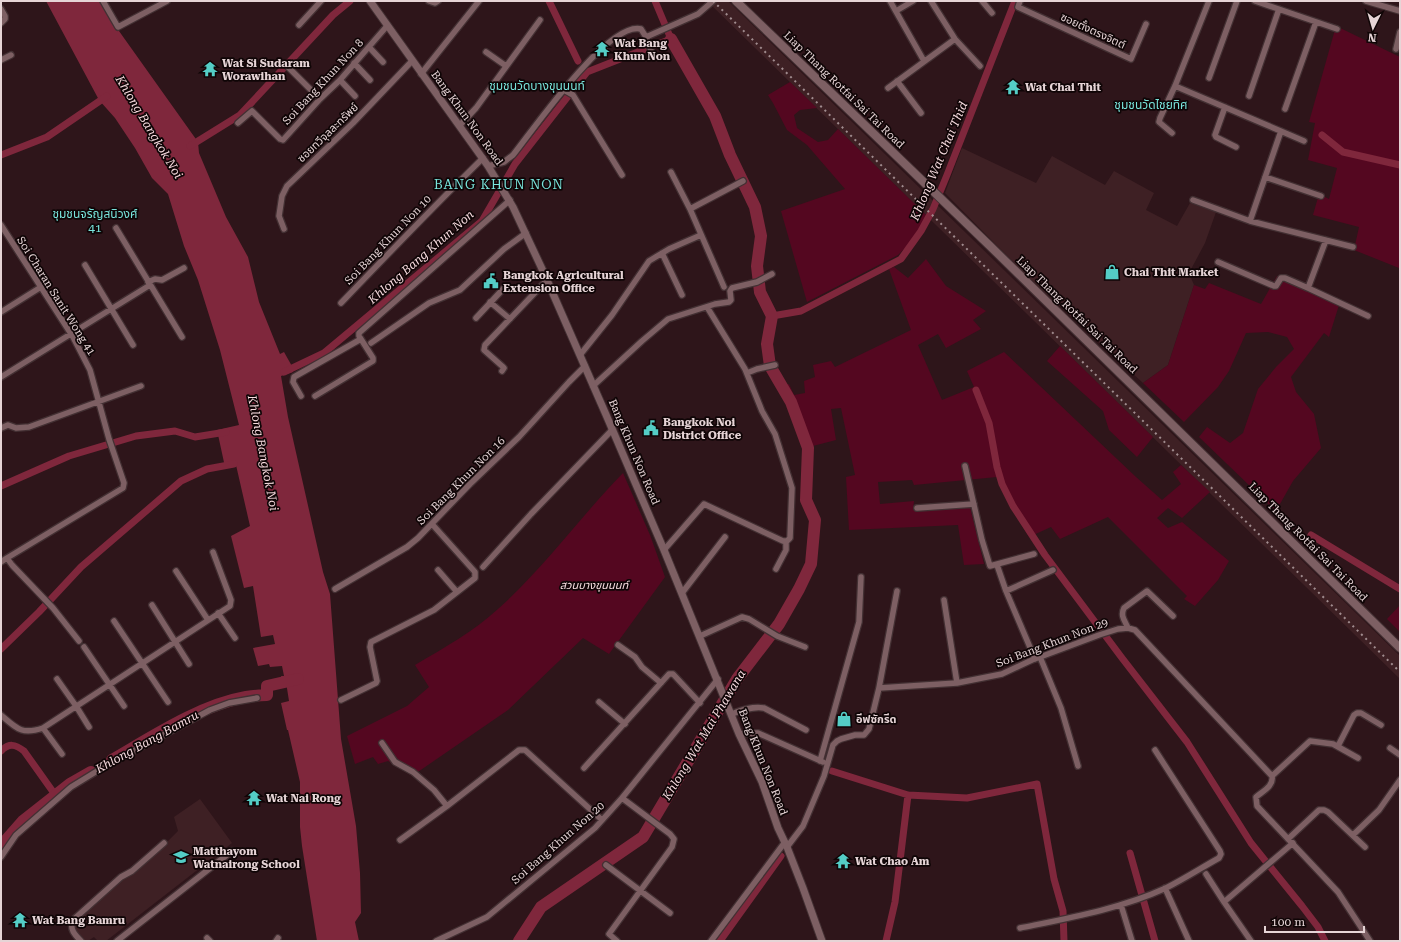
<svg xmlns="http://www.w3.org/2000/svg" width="1401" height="942" font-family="'Roboto Serif','Noto Sans Thai',serif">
<rect width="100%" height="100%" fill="#2e151a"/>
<!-- built -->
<path fill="#3e2024" d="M707,1H728L1400,656V679Z
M962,148L1036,183L1052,156L1105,185L1114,171L1154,193L1146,210L1177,226L1190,203L1216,212L1205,243L1189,273L1194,285L1168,365L1143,383L1024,273L945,193Z
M200,799L232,843L106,941H98L94,937L88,941H84L73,928L74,922L165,844L178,831L174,817Z"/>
<!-- green -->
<path fill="#540720" d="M1336,26L1400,57V273L1399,268L1354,250L1359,227L1313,215L1319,194L1329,199L1337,168L1308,160L1315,123L1309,122Z
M790,82L817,108L800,110L794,115L797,128L818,142L828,140L838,129L927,216L908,245L898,255L807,302L781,211L845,189L807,145L787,130L773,103L768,95Z
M926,259L946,286L986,311L973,320L981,329L946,348L938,334L918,345L942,400L974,387L967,371L1004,352L1136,477L1162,500L1181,484L1173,472L1181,465L1210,492L1182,518L1168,508L1157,518L1168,528L1182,522L1229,561L1218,580L1195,606L1184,599L1187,596L1108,517L1060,539L1051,527L1029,537L1007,501L997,477L914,485L912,480L878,482L880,504L914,501L913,510L970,507L984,564L964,565L958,525L849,530L846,477L855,475L841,408L831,409L836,440L809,447L780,388L789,384L794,395L805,393L804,381L815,377L813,365L831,361L835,367L911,330L889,269L894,267L908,278Z
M1277,276L1339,305L1329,337L1324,333L1291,377L1296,392L1314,414L1321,448L1293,481L1276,511L1199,437L1207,427L1230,443L1243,433L1258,389L1276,367L1294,349L1287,337L1268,332L1246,333L1229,371L1218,387L1184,422L1143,383L1168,365L1194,285L1205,289L1209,283L1261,304Z
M1060,346L1153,437L1137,457L1109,430L1103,411L1047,361Z
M623,473L650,535L665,577L609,654L583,638L508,710L412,776L388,761L378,764L373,757L355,764L347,736L407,706L429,687L415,665C444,648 474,631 498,609C544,568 580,517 623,473Z
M1400,605V632L1387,619Z"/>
<!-- water -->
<path fill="#7f273c" d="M46,1H101L114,24L198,142L199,153L226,217L248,257L259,302L280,354L284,352L293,368V372L281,376L288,417L323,572L330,594L341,739L356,826L360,873L361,913L355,922L359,941H317L302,846L300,827V782L288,730H287L281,703L289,701L286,682H283L281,676H284L282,666L270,667L269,664L258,666L253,648L275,644L273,635L261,637L253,586L244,588L231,536L250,526L236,465L225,467L217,430L239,425L220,350L198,280L184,246L168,194L152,178L135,148L115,118L99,100Z"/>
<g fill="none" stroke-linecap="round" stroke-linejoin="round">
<!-- canal -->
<path stroke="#7f273c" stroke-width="7" d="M549,1L578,61
M1322,135L1343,152L1400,165
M190,146L240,115L333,15L350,1
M1,155L47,137L107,96
M772,316L801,311L901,259L921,231L933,209L947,175L1015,1
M284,372L324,353L482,221L515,164L587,72L671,39L655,1
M976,390L989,423L997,467L1002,484L1013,506L1045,555L1122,658L1187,742L1251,843L1302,906L1318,927L1325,941
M1,486L69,456L136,436L175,431L195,437L226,432
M1311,535L1400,589
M1,649L39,612L81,567L181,481L207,469L234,464
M1,751C9,743 15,744 24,751L56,796
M832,771L908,795L967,798L1037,784L1054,879L1063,911L1064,941
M1130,853L1155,941
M720,941L781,856
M886,941L895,902L908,795"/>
<!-- river -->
<path stroke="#7f273c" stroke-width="12" d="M112,760C152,737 200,705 246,697C253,696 260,695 267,695V686L298,679
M1,846L23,821L70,784L91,772
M519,941L541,907L643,837L737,679L779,624L799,589L811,564L815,520L806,500L808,448L791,402L770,366L767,344L772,316L760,292L757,266L761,236L755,207L730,155L715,116L671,39"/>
<!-- minor casing -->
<g stroke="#433033" stroke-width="8">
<path id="minor" d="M103,1L118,27L167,1
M429,1L435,3L438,1
M890,1L924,61
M931,1L955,39L980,66
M982,1L992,13
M1020,1L1018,7L1131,59L1146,24
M1255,1L1337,29
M1366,1L1400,11
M1,9L5,16V19L1,23
M896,11L913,1
M299,25L321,1
M646,37L698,14L713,1
M369,47L383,62
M1396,49L1400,32
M486,52L506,66
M1,60L11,55
M354,63L370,80
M287,66L320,99
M421,74L479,1
M1209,78L1237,1
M340,80L355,96
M897,81L921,113
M1175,86L1304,141
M888,88L955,39
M564,90L573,95L622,175
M1249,96L1279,9
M1225,107L1215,135L1216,137L1236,147
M1285,109L1316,22
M238,123L252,111L280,139L283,140L320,99L340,80L387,26
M460,125L476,108L540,20
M1172,133L1159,122L1160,118L1175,86L1209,1
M488,166L504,162L513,155C533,130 608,21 641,29L646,37L652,53
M671,172L690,209L724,287
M1265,177L1321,196
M1193,200L1250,221L1353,247
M690,209L743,181
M1250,221L1281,131
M1,225L73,337L90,370L109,439L124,483L123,488L7,558L12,565L53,608L79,641
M116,228L182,337
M284,229L279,216L282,196L287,186L353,123L412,61
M662,253L682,295
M1218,262L1274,286H1276L1281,278H1285L1308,288L1368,316
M85,265L133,345
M148,282L155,279L162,280L184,268
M1308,288L1326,240
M490,302L510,319
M341,303C388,254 435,205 483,158
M1,312L41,287
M476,318L504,288
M371,343L429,303L460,290L504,249L526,233
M580,355L612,315L649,261L669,249L701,235
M502,371L504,368L502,366L484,350L485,345L547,280
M747,373L757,369L775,365
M1,377L150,285
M593,386L642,341L668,319L715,304L729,302L731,300L730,291L732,288L757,282L772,274
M301,396L293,382L294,377L361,339
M315,396L373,361V358L359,336V333L510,200
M1,428L8,425L16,428L29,427L141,386
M965,466L982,540L990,566L1034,554
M917,508L974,504
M664,550L704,504L783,541H787L790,538L792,488L775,434L762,411L745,369L707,307
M1,562L7,558
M997,565L1006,591L1035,659
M483,567L531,514L612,430
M776,569L786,550V541
M438,570L457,592
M176,571L208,620
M335,589L407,547L418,538L470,484L519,437L569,382L585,366
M1006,591L1053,570
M682,593L725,537
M944,600L957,683
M152,605L189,664
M218,613L235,638
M114,621L168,702
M1128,628C1125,621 1120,616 1124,608L1147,591L1173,616
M700,636L742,617L749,619L777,636L805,647
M618,645L635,657L642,667L661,683
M84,647L124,706
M1040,657L1061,708L1078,766
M57,679L76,706L89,727
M879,688L897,591
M341,700L376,683L377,681L370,647L371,642L434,610L475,578V572L432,524
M599,702L625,724
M732,714C742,710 753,706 764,708L806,730
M1,715C17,729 22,735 43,728L230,606L231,600L213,552
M43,728L62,754
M739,734L758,733L823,762
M382,743L395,762L413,772L434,790L447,806
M1338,746L1354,715L1357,713H1361L1381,725
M1390,748L1400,755
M820,761L859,622L861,577
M584,768L669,674H673L700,703
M1272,776L1310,741L1333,744L1358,758
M1353,835L1379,810L1400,780
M1288,839L1319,810H1324L1328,812L1365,847
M400,840L447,806L519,750H525L602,820
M787,847L803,826L824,776L833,745L837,741L841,739L855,735H864L869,729L879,688L957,683L1002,674L1032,660L1099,635L1118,629L1128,628L1135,630L1272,776C1274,786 1263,791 1256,797L1257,806L1338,892L1370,941
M1,857L16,835L71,787L102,768L210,710L229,703L257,698
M606,865L670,913
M1206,874L1224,902L1251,941
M1165,888L1189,941
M1224,902L1293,843
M1121,905L1132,941
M1020,928C1069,918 1120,909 1166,888C1184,879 1201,868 1219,858L1221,854L1220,851L1155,750
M207,938L210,941
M81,941C75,935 69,929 73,920L121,877L132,871L164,843
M117,941L232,851
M276,941L278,938
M436,941L487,917L595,828L622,798L718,679
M617,941L609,934L672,847L674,839L670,834L622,798
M711,941L785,842"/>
</g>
<!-- tertiary casing -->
<g stroke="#433033" stroke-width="9">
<path id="tertiary" d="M370,1L488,166L513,207L543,271L607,417L664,550L739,734L762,782L778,828L787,847L803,888L822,941"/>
</g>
<!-- secondary casing -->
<g stroke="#433033" stroke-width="10">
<path id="secondary" d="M736,1L989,245L1400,648"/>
</g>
<!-- minor -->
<use href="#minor" stroke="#7d5f63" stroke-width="5.5"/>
<!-- tertiary -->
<use href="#tertiary" stroke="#7d5f63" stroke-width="7"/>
<!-- secondary -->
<use href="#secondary" stroke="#7d5f63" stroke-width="8"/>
<!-- rail -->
<path stroke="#a18c8f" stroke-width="2" stroke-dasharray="2 4" stroke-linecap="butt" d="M713,1L1400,672"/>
</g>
<!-- icons -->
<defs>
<g id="temple-bare" transform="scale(1.2)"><path d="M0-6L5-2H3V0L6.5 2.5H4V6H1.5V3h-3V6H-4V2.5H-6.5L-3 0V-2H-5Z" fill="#54cdc6" stroke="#0f0506" stroke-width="2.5" paint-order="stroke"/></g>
<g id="shop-bare" transform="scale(1.2)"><path d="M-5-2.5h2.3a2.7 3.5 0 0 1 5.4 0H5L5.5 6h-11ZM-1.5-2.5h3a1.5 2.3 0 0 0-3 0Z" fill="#54cdc6" stroke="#0f0506" stroke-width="2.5" paint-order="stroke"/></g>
<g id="civic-bare" transform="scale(1.2)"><path d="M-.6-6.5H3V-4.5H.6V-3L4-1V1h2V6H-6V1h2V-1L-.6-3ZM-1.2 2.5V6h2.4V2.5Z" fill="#54cdc6" stroke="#0f0506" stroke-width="2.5" paint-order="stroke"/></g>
<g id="school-bare" transform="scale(1.2)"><path d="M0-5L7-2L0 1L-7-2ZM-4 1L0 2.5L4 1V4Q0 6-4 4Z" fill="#54cdc6" stroke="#0f0506" stroke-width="2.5" paint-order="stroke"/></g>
</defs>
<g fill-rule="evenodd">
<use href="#temple-bare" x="602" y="49"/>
<use href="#temple-bare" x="210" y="69"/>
<use href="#temple-bare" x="1013" y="87"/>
<use href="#shop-bare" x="1112" y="272"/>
<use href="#civic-bare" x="491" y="281"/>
<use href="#civic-bare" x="651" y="428"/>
<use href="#shop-bare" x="844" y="719"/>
<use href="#temple-bare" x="254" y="798"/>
<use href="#school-bare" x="181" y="857"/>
<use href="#temple-bare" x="843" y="861"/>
<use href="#temple-bare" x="20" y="920"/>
</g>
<g text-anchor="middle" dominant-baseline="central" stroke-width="3.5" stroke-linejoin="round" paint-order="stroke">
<!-- street labels -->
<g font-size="11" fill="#e6d4d6" stroke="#0f0506">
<text transform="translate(1093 31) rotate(25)">ซอยตั้งตรงจิตต์</text>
<text transform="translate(323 82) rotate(-47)">Soi Bang Khun Non 8</text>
<text transform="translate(844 90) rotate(44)">Liap Thang Rotfai Sai Tai Road</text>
<text transform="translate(467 118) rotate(54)">Bang Khun Non Road</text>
<text transform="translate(328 133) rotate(-44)">ซอยทวีจุลละทรัพย์</text>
<text transform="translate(388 240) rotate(-46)">Soi Bang Khun Non 10</text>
<text transform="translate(56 296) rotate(58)">Soi Charan Sanit Wong 41</text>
<text transform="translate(1077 315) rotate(44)">Liap Thang Rotfai Sai Tai Road</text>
<text transform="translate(634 452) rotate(67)">Bang Khun Non Road</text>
<text transform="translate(461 481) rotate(-45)">Soi Bang Khun Non 16</text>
<text transform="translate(1308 542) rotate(45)">Liap Thang Rotfai Sai Tai Road</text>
<text transform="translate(1052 643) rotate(-21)">Soi Bang Khun Non 29</text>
<text transform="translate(763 762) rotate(68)">Bang Khun Non Road</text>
<text transform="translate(558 843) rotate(-41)">Soi Bang Khun Non 20</text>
</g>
<!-- poi labels -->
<g font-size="11" font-weight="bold" fill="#e6d4d6" stroke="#0f0506" text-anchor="start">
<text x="614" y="43">Wat Bang<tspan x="614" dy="13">Khun Non</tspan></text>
<text x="222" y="63">Wat Si Sudaram<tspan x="222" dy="13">Worawihan</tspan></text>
<text x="1025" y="87">Wat Chai Thit</text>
<text x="1124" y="272">Chai Thit Market</text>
<text x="503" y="275">Bangkok Agricultural<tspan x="503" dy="13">Extension Office</tspan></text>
<text x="663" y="422">Bangkok Noi<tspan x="663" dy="13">District Office</tspan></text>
<text x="856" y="719">อีฟซักรีด</text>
<text x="266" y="798">Wat Nai Rong</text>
<text x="193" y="851">Matthayom<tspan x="193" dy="13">Watnairong School</tspan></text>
<text x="855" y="861">Wat Chao Am</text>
<text x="32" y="920">Wat Bang Bamru</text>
</g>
<!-- park labels -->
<g font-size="11" font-style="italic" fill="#f8dde0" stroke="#0f0506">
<text x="594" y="585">สวนบางขุนนนท์</text>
</g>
<!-- neighbourhood labels -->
<g font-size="12" fill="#79e4dc" stroke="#0f0506">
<text x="537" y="86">ชุมชนวัดบางขุนนนท์</text>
<text x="1151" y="105">ชุมชนวัดไชยทิศ</text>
<text x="95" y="214">ชุมชนจรัญสนิวงศ์<tspan x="95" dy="14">41</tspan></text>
</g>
<!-- water labels -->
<g font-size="12" font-style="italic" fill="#f8dce0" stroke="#0f0506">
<text transform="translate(149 127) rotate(59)">Khlong Bangkok Noi</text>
<text transform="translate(939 161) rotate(-67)">Khlong Wat Chai Thid</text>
<text transform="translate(421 257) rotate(-41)">Khlong Bang Khun Non</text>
<text transform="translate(263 453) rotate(79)">Khlong Bangkok Noi</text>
<text transform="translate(704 735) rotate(-59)">Khlong Wat Mai Phawana</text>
<text transform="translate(147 742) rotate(-29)">Khlong Bang Bamru</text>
</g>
<!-- quarter labels -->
<g font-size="13" letter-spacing="1" fill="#79e4dc" stroke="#0f0506">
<text x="499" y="184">BANG KHUN NON</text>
</g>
</g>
<!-- border -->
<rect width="1401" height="942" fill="none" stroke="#e6d4d6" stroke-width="4"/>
<!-- north arrow -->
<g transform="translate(1373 28) rotate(185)" stroke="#0f0506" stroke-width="3" paint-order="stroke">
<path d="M0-3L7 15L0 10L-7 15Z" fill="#e6d4d6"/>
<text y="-6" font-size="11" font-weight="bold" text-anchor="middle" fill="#e6d4d6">N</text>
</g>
<!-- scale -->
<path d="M1265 926v6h99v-6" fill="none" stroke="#e6d4d6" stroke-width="2"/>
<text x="1271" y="926" font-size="12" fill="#e6d4d6" stroke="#0f0506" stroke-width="3" paint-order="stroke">100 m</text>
</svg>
